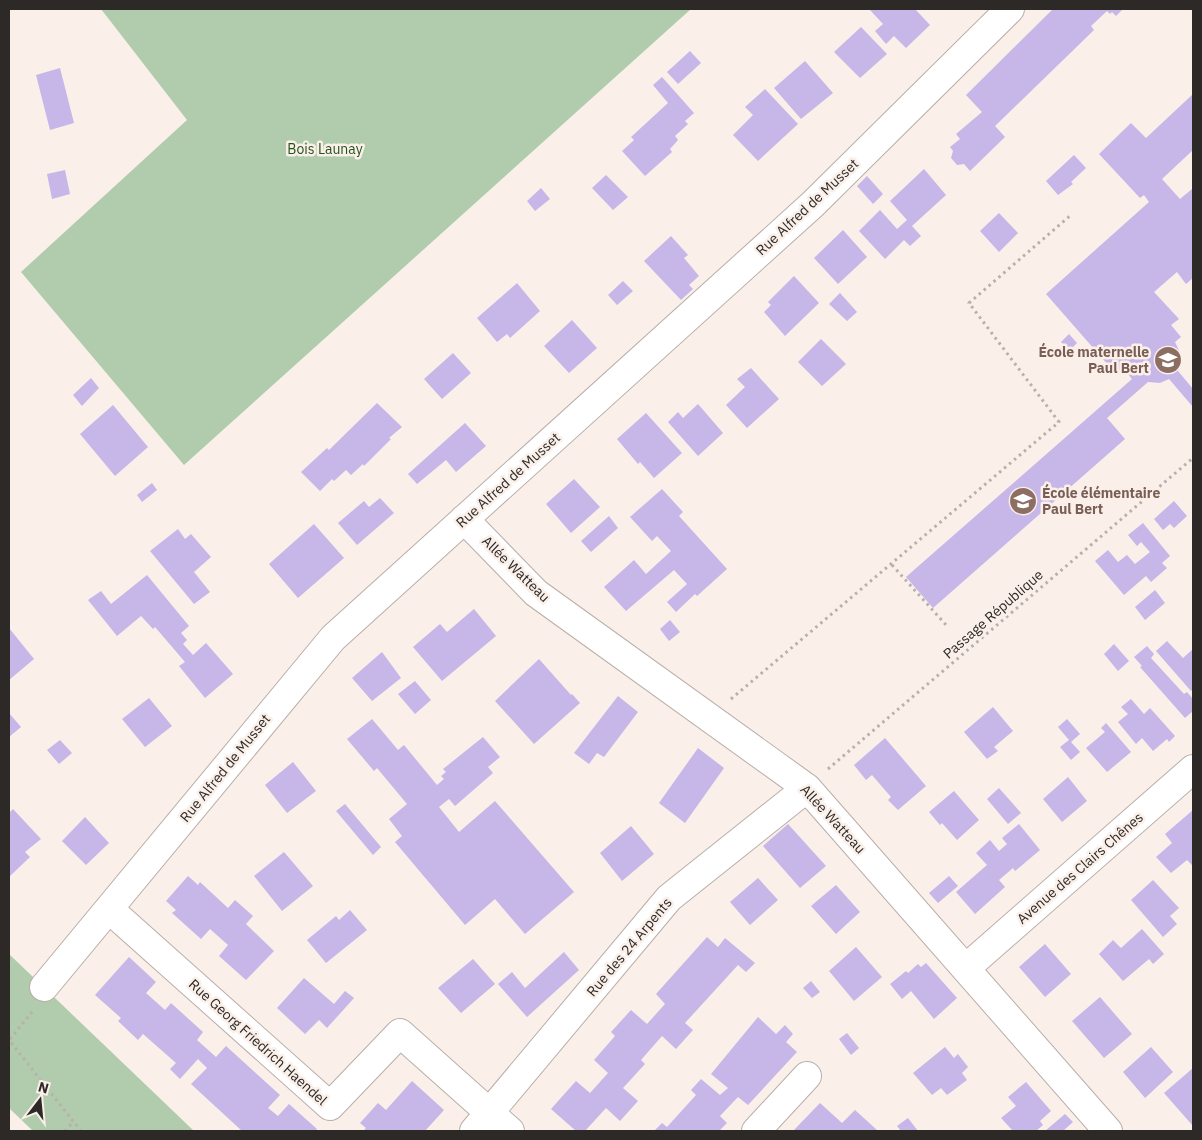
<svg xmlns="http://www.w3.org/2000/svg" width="1202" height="1140" font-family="'IBM Plex Sans',sans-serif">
<rect width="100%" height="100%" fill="#faefe9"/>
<!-- green -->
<path fill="#b0ccac" d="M101,9H691L184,465L21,272L187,120Z
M9,954L194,1131H33L9,1108Z"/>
<!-- building -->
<path fill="#c7b6e8" d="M871,9H915L930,25L906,48L894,36L886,44L875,31L883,24L870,10Z
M1053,9H1120L1122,10L1116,16L1112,12L1110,14L1107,11L1091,26L1094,30L995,126L1005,137L970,171L964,164L957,165L951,158L953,151L950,147L960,139L956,134L982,112L966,95Z
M861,27L887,54L860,78L834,52Z
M690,51L701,63L678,84L667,72Z
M805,61L833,93L801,119L774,88Z
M60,68L74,123L50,130L36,75Z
M662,77L694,113L685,121L688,124L675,136L678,140L670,149L672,152L645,176L622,151L634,140L631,137L668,103L653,85Z
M765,89L798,124L758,161L733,135L753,115L745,107Z
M1193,94V150L1162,179L1180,199L1192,189L1193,190V278L1186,284L1177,272L1154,292L1179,319L1171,325L1181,337L1175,342L1181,355L1178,371L1193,389V407L1169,379L1160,383L1148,382L1107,418L1125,439L933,608L906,577L1132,379L1123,368L1116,374L1046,294L1149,202L1144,195L1140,198L1099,154L1131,123L1146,138Z
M1074,155L1086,168L1071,182L1073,184L1058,195L1046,181Z
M924,169L946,195L912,226L921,236L910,246L904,240L885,259L859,231L880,210L897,229L907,220L890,201Z
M65,170L70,194L52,199L47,174Z
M606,175L628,197L613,210L592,188Z
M867,176L883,194L873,204L857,186Z
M541,188L550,199L535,211L527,201Z
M999,213L1018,233L999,252L980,231Z
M843,230L867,257L838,284L814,258Z
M671,236L688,255L684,258L699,276L689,285L693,289L681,300L644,261Z
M794,276L819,303L785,336L764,312L771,305L768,302Z
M623,281L633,291L617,305L608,295Z
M517,283L540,311L510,338L507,334L497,342L477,318Z
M840,293L857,312L847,321L829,304Z
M572,320L597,348L569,373L544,346Z
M1069,334L1077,343L1069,351L1061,342Z
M821,339L846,364L822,386L798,362Z
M453,353L471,373L442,399L424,379Z
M751,368L779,399L747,428L726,405L745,387L737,379Z
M91,378L99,388L82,406L73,395Z
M377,403L402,427L389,438L391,439L364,466L363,464L351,475L346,470L334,481L332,479L320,491L301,472L327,448L329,450Z
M698,404L723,433L698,456L668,422L678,412L683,418Z
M113,405L148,447L115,476L80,434Z
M646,413L682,453L654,478L640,462L638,464L617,439Z
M465,423L486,446L456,472L446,460L417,484L408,474Z
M574,479L600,507L571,533L546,504Z
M152,483L157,490L142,502L137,495Z
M662,489L683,512L679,516L727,569L697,596L695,594L676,612L667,602L687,584L674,570L626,611L604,587L634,560L646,574L671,551L657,536L652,541L630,517Z
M380,498L394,513L357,545L338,523L364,501L369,507Z
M1174,501L1187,516L1174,528L1170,524L1163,530L1154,519Z
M609,516L618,528L591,552L581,541Z
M1143,523L1170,556L1162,563L1167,568L1151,582L1146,576L1124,595L1095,561L1108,550L1118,562L1127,555L1135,564L1150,552L1141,542L1137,546L1128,535Z
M314,524L344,558L298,598L269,564Z
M178,529L185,539L191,534L211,557L194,572L210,592L194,604L150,551Z
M147,575L189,626L181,633L187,640L183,644L193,655L206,643L233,674L205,698L179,666L185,662L155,627L153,629L141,616L117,636L88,600L101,591L111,604Z
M1155,590L1165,603L1145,620L1135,607Z
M474,609L496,636L442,681L413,647L440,624L447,632Z
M670,620L680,632L669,641L660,629Z
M9,628L34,659L9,680Z
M1167,641L1183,658L1193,649V689L1191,691L1156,651Z
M1114,644L1129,661L1118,671L1104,654Z
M1147,646L1154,654L1151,658L1184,694L1187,692L1193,699V711L1185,718L1140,667L1142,666L1134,657Z
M382,652L401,678L372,701L352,678Z
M539,659L571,695L572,694L580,703L534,744L495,701Z
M415,681L431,700L415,714L398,694Z
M618,696L638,712L604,757L597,753L589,764L574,753Z
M149,698L172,726L145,747L122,719Z
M1131,699L1144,714L1150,708L1175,736L1169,742L1167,739L1153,751L1142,738L1136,744L1118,722L1128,714L1121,707Z
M993,707L1013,731L994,747L998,751L987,759L964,732Z
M9,713L21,727L9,737Z
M372,719L398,750L404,745L437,785L444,779L441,776L446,772L443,769L483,737L500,757L488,767L493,773L455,806L449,799L439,807L459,832L495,801L574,892L525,934L495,899L465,925L395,842L402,836L389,819L407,804L377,768L374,771L347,739Z
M1067,719L1080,734L1071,742L1080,752L1071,760L1060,747L1069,740L1058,727Z
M1106,723L1131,752L1107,772L1086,748L1105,732L1101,728Z
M885,738L926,786L898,810L888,800L891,797L872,775L866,780L854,765Z
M60,740L72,753L59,764L47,750Z
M698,748L724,768L685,823L659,803Z
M293,762L316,791L287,813L265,785Z
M1068,777L1087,801L1062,822L1043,799Z
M999,788L1021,813L1008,824L987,799Z
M954,791L979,820L957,840L942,823L940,825L929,812Z
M345,804L381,847L373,855L336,811Z
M13,809L41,839L25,852L30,857L9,877V813Z
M1193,810V866L1187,860L1171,873L1156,857L1172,843L1165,834Z
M85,817L109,843L86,865L62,841Z
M788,824L826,866L800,888L763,846Z
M1019,824L1040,850L1015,871L1013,868L999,880L1005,887L975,914L956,892L987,865L976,853L990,840L999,851L1007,844L1002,838Z
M631,826L654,854L622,881L600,853Z
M284,852L313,886L282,911L254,876Z
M188,876L198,885L200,882L228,908L235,900L253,916L246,924L274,951L246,980L219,956L228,945L210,929L201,939L172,913L176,910L166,901Z
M949,876L958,886L938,903L929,893Z
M758,878L778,900L750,925L730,902Z
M1153,880L1179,908L1170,916L1177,924L1163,937L1131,900Z
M836,885L860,912L836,934L811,906Z
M350,910L367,930L326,963L307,940L336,916L339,920Z
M1142,929L1164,954L1153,964L1149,959L1123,981L1099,954L1113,940L1121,948Z
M707,937L718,947L725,938L755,963L746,972L738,965L685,1023L693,1030L676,1049L662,1036L641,1060L645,1064L623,1088L638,1101L620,1121L606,1108L585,1131H576L551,1109L576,1081L590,1093L608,1073L594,1060L615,1036L611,1032L631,1010L647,1024L665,1004L656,994Z
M1045,944L1071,974L1045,997L1019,967Z
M856,947L882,977L854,1001L829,971Z
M564,952L579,970L527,1017L498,984L512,972L525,988Z
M129,957L156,982L146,993L165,1010L171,1003L203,1032L197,1040L216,1057L226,1046L280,1095L268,1108L278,1116L289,1104L317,1129L315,1131H242L191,1084L207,1068L198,1059L180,1079L170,1069L176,1063L143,1034L138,1040L118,1021L121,1018L95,995Z
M473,959L495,984L461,1013L438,988Z
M926,963L957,998L934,1019L911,991L902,999L890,984L906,971L908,973L918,964L921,967Z
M304,978L334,1004L345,991L354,998L327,1028L319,1020L305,1034L277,1008Z
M811,981L820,992L812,998L803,988Z
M1100,997L1132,1034L1104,1058L1072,1021Z
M758,1017L776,1034L785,1025L793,1034L786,1042L797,1052L748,1105L738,1097L720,1116L727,1123L719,1131H654L662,1123L667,1127L696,1095L691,1090L701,1079L720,1095L728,1088L711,1074Z
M847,1033L859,1048L851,1055L839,1039Z
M945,1047L954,1058L958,1054L968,1067L962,1073L967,1080L947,1095L941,1088L932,1095L913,1073Z
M1151,1047L1173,1072L1145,1098L1123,1072Z
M1193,1068V1126L1164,1093Z
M412,1081L444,1110L425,1131H363L366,1128L360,1123L378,1103L386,1110Z
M1026,1082L1051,1111L1040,1121L1043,1125L1036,1131L1030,1130L1013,1131L1001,1118L1016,1106L1008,1097Z
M820,1103L842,1123L855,1110L877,1130L876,1131H793Z
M1065,1114L1073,1122L1063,1131H1045Z
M908,1118L918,1131H901L897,1126Z"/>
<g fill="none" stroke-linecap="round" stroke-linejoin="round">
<!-- minor casing -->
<g stroke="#b9aea9" stroke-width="30">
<path id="minor" d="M464,519L536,593L807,788L1108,1131
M109,909L330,1106L400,1033L510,1131
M966,968L1193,769
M44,987L333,638L813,204L1010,9
M474,1131L669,898L807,788
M756,1131L807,1076"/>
</g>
<!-- path -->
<path stroke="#b8b0ab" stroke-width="3" stroke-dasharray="2.5 4" stroke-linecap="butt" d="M892,565L947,626
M731,699L1059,422L969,303L1071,215
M828,769L1193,458
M9,1037V1040L81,1131
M10,1039L32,1012
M65,1131L73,1122"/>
<!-- minor -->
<use href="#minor" stroke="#fff" stroke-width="28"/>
</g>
<!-- icons -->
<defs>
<g id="school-disc" transform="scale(1.4375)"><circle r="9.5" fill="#8d6e63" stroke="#faefe9"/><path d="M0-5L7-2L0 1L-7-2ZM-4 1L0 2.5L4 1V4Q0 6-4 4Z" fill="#fff"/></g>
</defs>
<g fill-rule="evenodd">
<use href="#school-disc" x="1168" y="360"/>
<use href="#school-disc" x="1023" y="501"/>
</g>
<g text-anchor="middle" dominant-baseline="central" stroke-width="5" stroke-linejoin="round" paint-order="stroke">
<!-- park labels -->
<g font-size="14" fill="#21531c" stroke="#faefe9">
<text x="325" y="149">Bois Launay</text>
</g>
<!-- street labels -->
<g font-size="14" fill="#2c2926" stroke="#faefe9">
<text transform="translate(807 207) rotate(-43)">Rue Alfred de Musset</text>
<text transform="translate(508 480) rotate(-42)">Rue Alfred de Musset</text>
<text transform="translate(516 569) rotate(44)">Allée Watteau</text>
<text transform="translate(993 614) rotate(-41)">Passage République</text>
<text transform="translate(225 768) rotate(-51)">Rue Alfred de Musset</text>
<text transform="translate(833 819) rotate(47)">Allée Watteau</text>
<text transform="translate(1080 868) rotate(-41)">Avenue des Clairs Chênes</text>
<text transform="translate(629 947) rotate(-50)">Rue des 24 Arpents</text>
<text transform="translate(258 1042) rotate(42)">Rue Georg Friedrich Haendel</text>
</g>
<!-- education labels -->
<g font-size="14" font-weight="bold" fill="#785e54" stroke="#faefe9" text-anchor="end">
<text x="1149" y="352">École maternelle<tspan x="1149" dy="16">Paul Bert</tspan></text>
<text x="1042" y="493" text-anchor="start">École élémentaire<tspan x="1042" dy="16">Paul Bert</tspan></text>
</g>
</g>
<!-- border -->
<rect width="1202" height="1140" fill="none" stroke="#2c2926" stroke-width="20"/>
<!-- north arrow -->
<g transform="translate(40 1100) rotate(16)" stroke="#faefe9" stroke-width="4" paint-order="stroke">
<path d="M0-4L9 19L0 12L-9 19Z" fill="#2c2926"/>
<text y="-8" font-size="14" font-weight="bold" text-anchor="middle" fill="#2c2926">N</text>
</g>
</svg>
